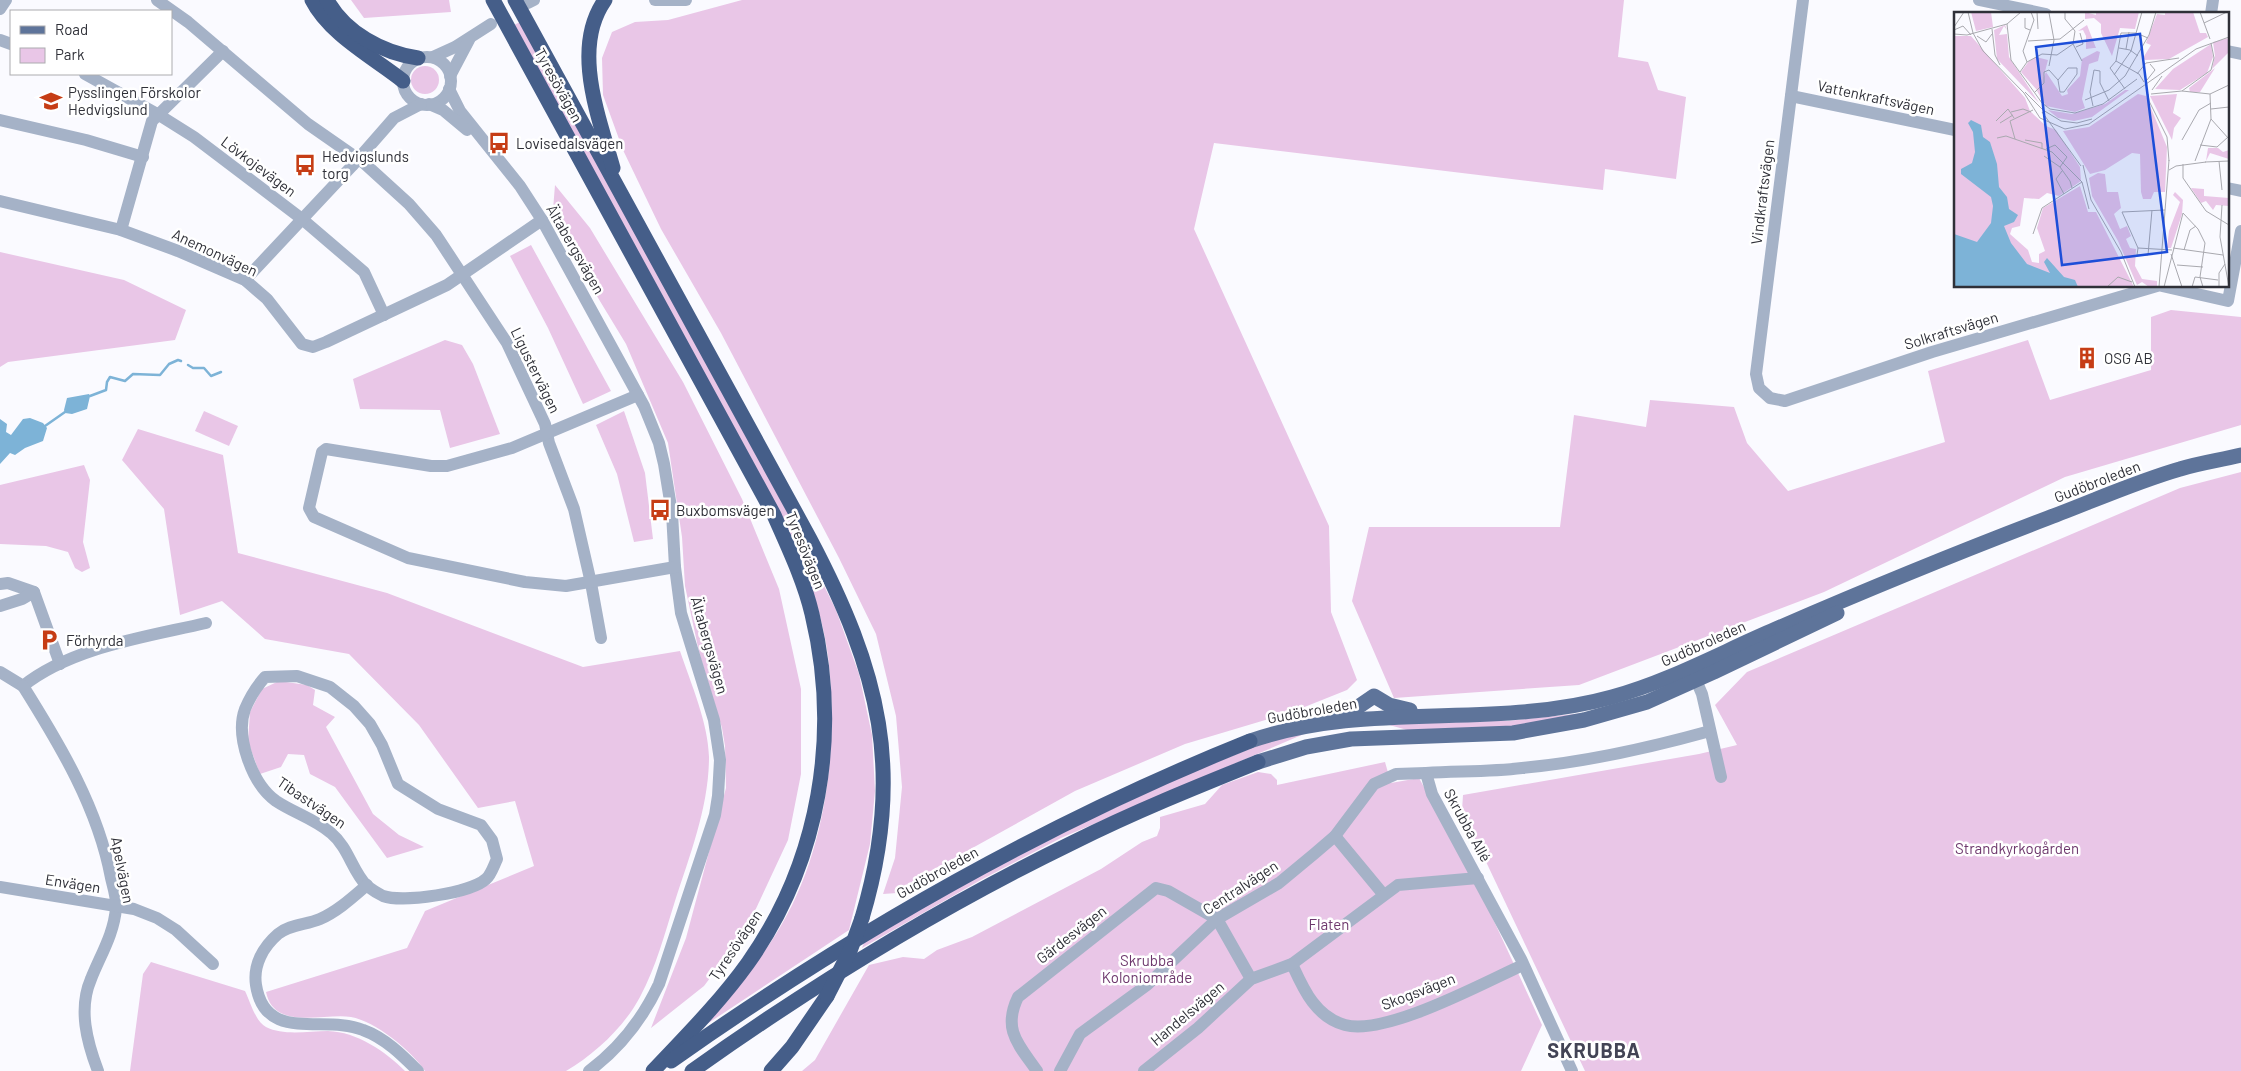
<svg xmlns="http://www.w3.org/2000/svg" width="2241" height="1071" viewBox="0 0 2241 1071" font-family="Barlow,sans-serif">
<rect width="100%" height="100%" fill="#fafaff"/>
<!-- green -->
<g fill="#e9c6e7">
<polygon points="351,0 449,0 451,12 364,18"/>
<polygon points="742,0 1624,0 1618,57 1648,62 1658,90 1686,97 1676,179 1605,169 1603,190 1214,143 1194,229 1329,526 1331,612 1357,680 1347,690 1292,712 1185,744 1075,791 920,877 897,893 883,894 895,858 902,787 896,716 876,634 839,558 721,333 661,229 623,150 603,95 602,58 612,32 635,22 668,20"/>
<path d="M520,22L790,517L836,610L859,674L872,735L875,791L870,844L849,930L707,1024C730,994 756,966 776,934C826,855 839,747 828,656C823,617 809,579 795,543L514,25Z"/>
<circle cx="425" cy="80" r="14"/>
<polygon points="555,185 590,228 683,382 742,499 779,589 801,689 801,774 788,840 746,930 704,986 651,1028 686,938 726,788 725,746 722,728 699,652 685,586 682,537 668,443 626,344 552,222"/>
<polygon points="531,245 611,391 583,404 548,328 510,256"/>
<polygon points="0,252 124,280 186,310 175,340 8,362 0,367"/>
<polygon points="2171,310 2241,317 2241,425 2065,477 1824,592 1579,685 1394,698 1352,601 1369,527 1560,527 1574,415 1646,427 1650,400 1734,407 1747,443 1788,491 1945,442 1928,371 2028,340 2050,400 2151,370 2151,317"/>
<polygon points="445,340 462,345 473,364 500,434 450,448 440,410 360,409 353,379"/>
<polygon points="204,411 238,426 229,446 195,431"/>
<polygon points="624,411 645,473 653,539 634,542 617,474 596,425"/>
<path d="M138,429L223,455L238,553L387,593L583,667L680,651C691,684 708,722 709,757C709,806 690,855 675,901C665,933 656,967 640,997C624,1027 595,1054 566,1071H425C412,1051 375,1021 351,1017C323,1013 274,1031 266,992L407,948L425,911L534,866L515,801L478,808L419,725L349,654L265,639L222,601L180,615L164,509L122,460Z"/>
<polygon points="84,465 90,480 83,542 90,568 82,572 75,568 68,552 46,546 0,544 0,485"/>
<polygon points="2241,472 2241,1071 1585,1071 1462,811 1463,795 1699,754 1737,745 1715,705 1747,672 2180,488"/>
<polygon points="279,681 307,685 315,690 313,705 335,717 326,727 373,814 399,835 424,847 387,858 335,787 310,774 304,755 288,754 281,767 260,774 248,742 250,712 262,689"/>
<polygon points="1584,713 1517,727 1411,731 1382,723 1400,720 1507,721"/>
<polygon points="1304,734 1061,838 979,881 862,948 865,940 975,877 1059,834 1189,773 1275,739"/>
<polygon points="1385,762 1391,783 1419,778 1475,880 1542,1025 1521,1071 802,1071 815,1060 869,965 903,957 924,959 937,950 972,937 1101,869 1142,842 1157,836 1160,828 1160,817 1205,804 1222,785 1258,772 1271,774 1277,780 1277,785"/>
<path d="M151,962L245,991C250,1001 255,1021 266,1027C284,1036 308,1031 328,1031C357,1032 385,1051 405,1071H130L143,974Z"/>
</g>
<!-- water -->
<g fill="#7db3d7">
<polygon points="89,394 90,396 87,409 72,414 65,413 64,410 67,398"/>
<polygon points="30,418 43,423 47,428 43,441 25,448 15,455 10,453 0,464 0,419 7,424 6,432 11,435 23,419"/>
</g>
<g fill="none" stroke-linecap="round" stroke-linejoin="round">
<!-- stream -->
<g stroke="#7db3d7" stroke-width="2.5">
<polyline points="188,365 193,368 204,368 211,376 221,372"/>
<polyline points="90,396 106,390 107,382 110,377 125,381 133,374 160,375 169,364 178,360 181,361"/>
<polyline points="45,426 65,412"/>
</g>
<!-- minor -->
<g stroke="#a5b2c7" stroke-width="12">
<polyline points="157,0 188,22 308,124 364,163 409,204 436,235 507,343 545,424 549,443 574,509 591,583 601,638"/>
<polyline points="655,0 686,0"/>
<polyline points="1803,0 1756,374 1759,388 1770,398 1785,401 1932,352 2157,286"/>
<polyline points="1979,0 2046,14"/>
<polyline points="528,3 534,0"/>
<polyline points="0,9 6,0"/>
<polyline points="2211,14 2213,0"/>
<polyline points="0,40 11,44"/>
<polyline points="2227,51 2241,54"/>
<polyline points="433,57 455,47 491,24"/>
<circle cx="427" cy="81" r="24"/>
<polyline points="85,74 159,115 194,137 302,219 364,272 384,315"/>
<polyline points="450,76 469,40"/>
<path d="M449,89L460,111L520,186L542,220L644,406L659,443L664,464L672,513L675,567L681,613L714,720L720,760L718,796L715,815L659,984C643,1018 620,1048 589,1071"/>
<polyline points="1791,96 1955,130"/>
<polyline points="429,104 443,110 467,130"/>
<polyline points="0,120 86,140 143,157"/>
<polyline points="2227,188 2241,191"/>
<polyline points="0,201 121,230 178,251 245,280 267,299 302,344 313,347 326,342 447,285 542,220"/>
<polyline points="121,230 152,121 223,51"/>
<polyline points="245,280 352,166 394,118 421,104"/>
<polyline points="2162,286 2228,301 2241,231"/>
<polyline points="638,395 512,448 447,466 431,466 326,449 322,452 309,508 314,517 408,558 525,582 566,586 675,567"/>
<polyline points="0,584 8,583 34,592"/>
<polyline points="0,606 22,599 34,592 60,664"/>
<path d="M0,672L23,686C72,647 146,637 206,623"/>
<polyline points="1693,673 1702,694 1721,777"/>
<path d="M297,676L330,687L354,706L370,724L382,745L398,784L438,809L481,825L492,840L497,859C494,865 491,875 486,879C471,893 403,903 383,896C379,894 371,889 367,886C352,871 349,848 331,833C315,819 294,813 276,801C252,784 235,736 245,709C250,697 257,686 265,677Z"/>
<path d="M23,686C60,745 98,808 111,878C113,887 117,898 116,908C114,934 100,956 91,979C78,1009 87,1042 98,1071"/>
<polyline points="1335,836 1383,894"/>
<path d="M367,885C353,897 338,911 320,919C306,925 290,924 278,934C263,947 253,965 256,985C265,1044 325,1014 363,1030C385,1038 402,1055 418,1071"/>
<polyline points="0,887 134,909 157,918 176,930 213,964"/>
<path d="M1292,964C1303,988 1315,1017 1345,1025C1386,1036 1483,983 1523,965"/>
<path d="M1037,1071C1019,1045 1002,1030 1018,997L1156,888L1168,891L1217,919L1251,979"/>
<polyline points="1060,1071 1080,1034 1147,985 1217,919 1279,883 1314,854 1335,836 1374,784 1396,774 1426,773"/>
<polyline points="1144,1071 1198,1028 1251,979 1292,964 1398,885 1478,878"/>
<path d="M1572,1071L1521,959L1432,794L1426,773C1458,771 1490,772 1522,768C1586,762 1649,748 1710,731"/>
</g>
<!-- major -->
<g stroke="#5e749a" stroke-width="15">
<polyline points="1336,715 1355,709 1374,696 1389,705 1410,710"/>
<path d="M1250,741C1368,700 1494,730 1612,697C1670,681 1722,652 1776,629C1866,590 1956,553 2048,518C2091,502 2135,482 2180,469C2199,463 2221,460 2241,455"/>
<polyline points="1258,762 1306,747 1351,739 1513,733 1584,720 1647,702 1714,672 1837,613"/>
</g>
<!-- highway -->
<g stroke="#455e89" stroke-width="15">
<path d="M312,0C329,34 374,58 403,81"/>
<path d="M327,0C345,33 383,53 418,58"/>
<path d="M493,0L774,515C788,547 804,580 812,614C841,734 820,861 748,963C720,1002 686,1036 653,1071"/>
<path d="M515,0L810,539C879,670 906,772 862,918"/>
<path d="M605,0C571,48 599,117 613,168"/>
<path d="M671,1061C851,934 1045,823 1250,741"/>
<path d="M692,1071C813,985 940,907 1074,842C1134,812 1196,787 1258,762"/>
<polyline points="771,1071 792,1047 827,996"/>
</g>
<!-- highway-bridge -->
<polyline stroke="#455e89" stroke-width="15" points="827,996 850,951 862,918"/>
</g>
<!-- icons -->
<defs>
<g id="school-bare" transform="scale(1.725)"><path d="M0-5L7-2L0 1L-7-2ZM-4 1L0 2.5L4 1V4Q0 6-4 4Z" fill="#c63d15" stroke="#fff" stroke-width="2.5" paint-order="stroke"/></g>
<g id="bus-bare" transform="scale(1.725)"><path d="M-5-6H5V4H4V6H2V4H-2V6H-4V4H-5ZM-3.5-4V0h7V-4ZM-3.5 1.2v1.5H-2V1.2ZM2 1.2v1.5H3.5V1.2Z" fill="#c63d15" stroke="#fff" stroke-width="2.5" paint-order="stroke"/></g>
<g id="building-bare" transform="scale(1.725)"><path d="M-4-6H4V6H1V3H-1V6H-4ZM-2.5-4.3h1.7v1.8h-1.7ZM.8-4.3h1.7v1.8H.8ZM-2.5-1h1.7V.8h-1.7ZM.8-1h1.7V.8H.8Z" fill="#c63d15" stroke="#fff" stroke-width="2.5" paint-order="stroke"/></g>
<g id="parking-bare" transform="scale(1.725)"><path d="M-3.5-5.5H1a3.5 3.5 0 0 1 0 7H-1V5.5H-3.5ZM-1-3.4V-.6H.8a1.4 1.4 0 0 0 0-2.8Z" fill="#c63d15" stroke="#fff" stroke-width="2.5" paint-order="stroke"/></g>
</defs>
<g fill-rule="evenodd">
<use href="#school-bare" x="51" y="101"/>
<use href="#bus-bare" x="499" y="143"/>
<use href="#bus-bare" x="305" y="165"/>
<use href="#building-bare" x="2087" y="358"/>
<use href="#bus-bare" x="660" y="510"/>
<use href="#parking-bare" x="49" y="640"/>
</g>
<g text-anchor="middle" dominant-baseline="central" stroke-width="5" stroke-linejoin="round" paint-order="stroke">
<!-- street labels -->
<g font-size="15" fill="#2f3038" stroke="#fff">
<text transform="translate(559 85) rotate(61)">Tyresövägen</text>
<text transform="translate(1876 97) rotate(12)">Vattenkraftsvägen</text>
<text transform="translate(259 166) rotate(37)">Lövkojevägen</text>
<text transform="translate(1762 192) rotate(-83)">Vindkraftsvägen</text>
<text transform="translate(576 249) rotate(60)">Ältabergsvägen</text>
<text transform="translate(215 252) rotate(25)">Anemonvägen</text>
<text transform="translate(1951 330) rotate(-17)">Solkraftsvägen</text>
<text transform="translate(536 370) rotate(64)">Ligustervägen</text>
<text transform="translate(2097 481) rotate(-21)">Gudöbroleden</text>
<text transform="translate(806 550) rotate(68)">Tyresövägen</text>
<text transform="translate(1703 643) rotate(-24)">Gudöbroleden</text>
<text transform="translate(710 645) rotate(74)">Ältabergsvägen</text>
<text transform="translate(1312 710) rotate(-10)">Gudöbroleden</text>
<text transform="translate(312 802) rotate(34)">Tibastvägen</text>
<text transform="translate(1468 825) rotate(61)">Skrubba Allé</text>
<text transform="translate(123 870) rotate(79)">Apelvägen</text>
<text transform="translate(937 872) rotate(-29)">Gudöbroleden</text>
<text transform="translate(73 883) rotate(9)">Envägen</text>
<text transform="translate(1240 887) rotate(-33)">Centralvägen</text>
<text transform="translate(1071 934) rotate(-38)">Gärdesvägen</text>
<text transform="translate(735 945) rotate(-56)">Tyresövägen</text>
<text transform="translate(1418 991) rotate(-21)">Skogsvägen</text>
<text transform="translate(1187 1013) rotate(-40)">Handelsvägen</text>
</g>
<!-- poi labels -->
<g font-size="15" fill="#2f3038" stroke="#fff" text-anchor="start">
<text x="68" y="92">Pysslingen Förskolor<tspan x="68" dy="17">Hedvigslund</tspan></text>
<text x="516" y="143">Lovisedalsvägen</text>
<text x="322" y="156">Hedvigslunds<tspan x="322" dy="17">torg</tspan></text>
<text x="2104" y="358">OSG AB</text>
<text x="676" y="510">Buxbomsvägen</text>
<text x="66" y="640">Förhyrda</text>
</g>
<!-- park labels -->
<g font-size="15" fill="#6e386d" stroke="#fff">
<text x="2017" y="848">Strandkyrkogården</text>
<text x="1329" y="924">Flaten</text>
<text x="1147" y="960">Skrubba<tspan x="1147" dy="17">Koloniområde</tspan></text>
</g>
<!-- district labels -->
<g font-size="20" font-weight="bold" letter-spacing="1" fill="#434455" stroke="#fff">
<text x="1594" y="1050">SKRUBBA</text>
</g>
</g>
<!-- overview -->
<g transform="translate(1954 12)">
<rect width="275" height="275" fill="#fafaff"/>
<path d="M17,0H37L39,15L22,19ZM131,0L142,3V0H185L181,17L166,16L158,44L147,21V12L140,6L131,7ZM211,0H239L246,21H252L254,25L215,47L191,48L189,46L197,33L192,31L203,2L211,3ZM51,13L53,18L50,14L45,23L53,22L55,45L85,91L43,47L40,18ZM133,13L142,36H140L132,37V24L129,18L124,19ZM0,24H17L71,86L76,99L92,114L102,118L126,155L127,169L105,184L93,181L85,187L70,186L66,214L58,216L56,222L74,238L78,250L85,251V242L91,239L83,216L89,196L126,174L134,200H142L180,275H26L0,266ZM275,26V40L258,57L261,44L259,30ZM257,32L259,45L253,61L226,78L201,77L219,57ZM143,39L146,40L144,49L135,52L128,87L131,96L121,100L92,94L83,79L92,60L108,84L114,82L113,78L126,64L128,47ZM82,45L94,48L88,71L83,78L67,60L75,49ZM261,56L246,80H236L235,76ZM171,78H175L138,105L120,109L104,106L94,98L118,102L151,92ZM184,82L192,84L213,135L211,180H200L197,187H189L187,180L186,142L178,141L151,158L136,162L109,119L135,115ZM223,82L219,101L227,106L220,116L218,128L196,84ZM254,136H264L269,140L275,138V147L256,141L252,149ZM144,161L151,162L153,180H164L167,196L160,202L166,217L173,214L177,224L172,227L176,236L182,237L181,254L188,267L203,269V275H195L188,270L183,273L164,229L138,184L135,166ZM237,176L250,177V184L275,186V194L262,193L259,198L252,189L247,191ZM221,180L229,188L228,202L217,236H213L215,219L226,190L219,183Z" fill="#e9c6e7"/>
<path d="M17,108L27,113L29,125L36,130L43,152L45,175L53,185L55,197L64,203L60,210L50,214L57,231L73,252L96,261L90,250L93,246L110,265L121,268L124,275H0V222L23,230L37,211L39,194L37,185L7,162V157L18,151L21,140L19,120L14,111Z" fill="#7db3d7"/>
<path fill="none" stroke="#a9a9af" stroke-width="1" d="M14,0L19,21L29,39L70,81L86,106L111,117L135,112L242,37L275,25M83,0L84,17M111,0V7L121,19L119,32L128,49M246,0L256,27M71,6V16L76,18M250,11L273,0M53,12L57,48L88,91L96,97L121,101L149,92L183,67M0,15L10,0M38,17L41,43L46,53M0,18L9,14L17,23M0,22L13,23L53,12L67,0M23,24L32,30L38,22M74,29L106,27L130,8M122,35L129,32L126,21M165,36L176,38L184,44M172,37L175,20M162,49L185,62L190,70M73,50L88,42L103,43L119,32M95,54L100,28L95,1M66,60L73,50L69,39L80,8L77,0M183,62L192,51L225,46M160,63L177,39L188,0M193,68L201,58L196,52M171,77L156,56L162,49L167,21H182L194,26M198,78L208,64M228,79L257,58L260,46L257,31M71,80L89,98L107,109L123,111L138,107M81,80L90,71V60L95,58L104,68L106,80H110L123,62V56H114L104,68M194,82L195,89L213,125L215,149M197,82L228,79L256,82L275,73M131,88L155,78L171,64L195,23L202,0M139,94L136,80L140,58L146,59V71L155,89M257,97L275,95M57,100L69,97L77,100M88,100L127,154M257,107L275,127M42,109L54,97L60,106M46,111L59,103M43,126L52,124L98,140L128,170M61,127L56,109L79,98M71,128L88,131V137M228,128L245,98L257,91M246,133L263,135L274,125M92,137L101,133L113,145L106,155M90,144L106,155L116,169L118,176M241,149L257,107L256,82M265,149L268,178M251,150L275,149M229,152V166L252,199L275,213M129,153L137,188L167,240L181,275M215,158L222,154L252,150M108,159L102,167L110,182M268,193L266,225L275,275M211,198L168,200L184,236L218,238M79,222L88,196L128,170L135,197M184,236L183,243H194L198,198M219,236L269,243M230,238L236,218L242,214M217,242L228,275M223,253L249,255M153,275L164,265L178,270M205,275L215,148M210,275L229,201L244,217L251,231L246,265L249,275M238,275L241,265L264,268M265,275V261L271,252"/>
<path fill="#1d4ed8" fill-opacity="0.15" stroke="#1d4ed8" stroke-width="2.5" d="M186,22L213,240L108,253L82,35Z"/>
<rect width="275" height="275" fill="none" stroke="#2f3038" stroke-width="2.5"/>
</g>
<!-- legend -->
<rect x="10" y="10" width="162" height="65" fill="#ffffff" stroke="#acacaf"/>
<rect x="20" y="26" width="25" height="8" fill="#5e749a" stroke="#acacaf"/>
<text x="55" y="35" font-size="15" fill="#2f3038">Road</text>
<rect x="20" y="48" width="25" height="15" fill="#e9c6e7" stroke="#acacaf"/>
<text x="55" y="60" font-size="15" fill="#2f3038">Park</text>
</svg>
